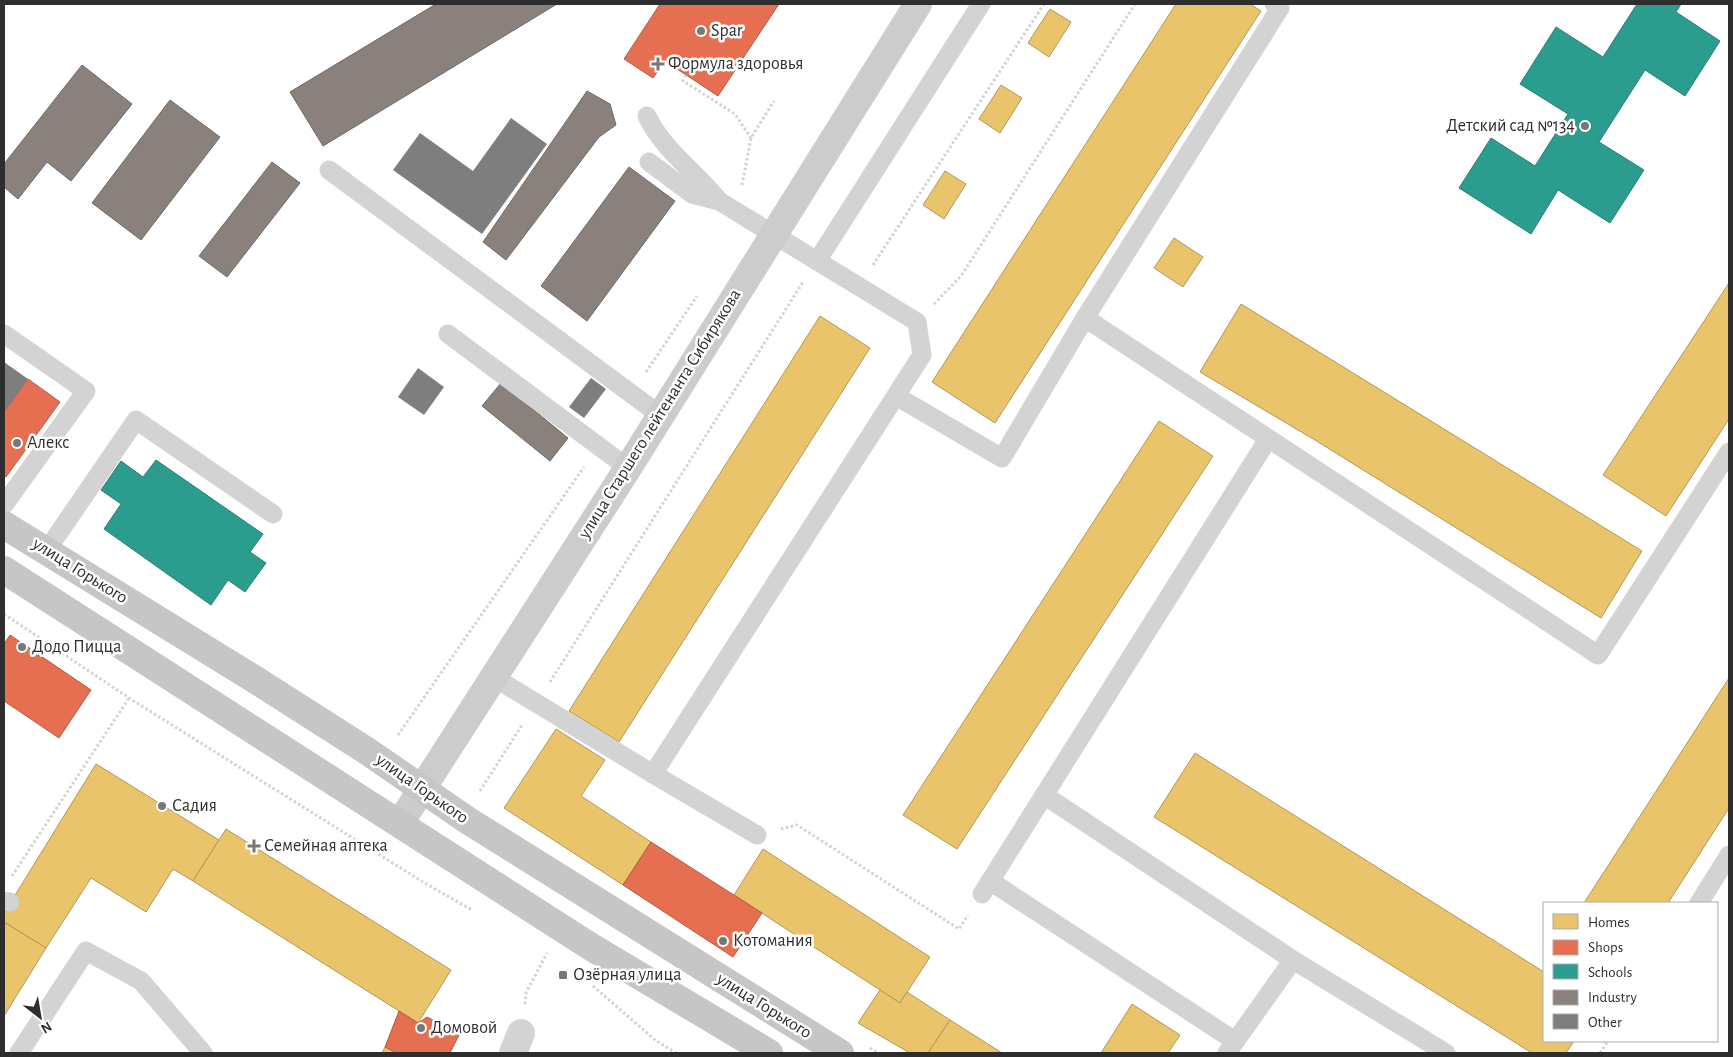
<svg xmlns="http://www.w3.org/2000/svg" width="1733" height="1057" viewBox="0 0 1733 1057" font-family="'Alegreya Sans',sans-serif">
<rect width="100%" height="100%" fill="#fff"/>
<!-- homes -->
<g fill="#e9c46a" stroke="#b19758">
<polygon points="1176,4 1250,4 1261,11 995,423 932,382"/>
<polygon points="1050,9 1071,22 1049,57 1028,43"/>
<polygon points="1001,85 1022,98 1000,133 979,119"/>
<polygon points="945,171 966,184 944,219 923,205"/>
<polygon points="1174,238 1203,257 1183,287 1154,268"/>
<polygon points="1729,283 1729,419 1666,516 1603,475"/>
<polygon points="1241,304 1642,551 1601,618 1315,440 1200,372"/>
<polygon points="820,316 870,348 619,742 569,711"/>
<polygon points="1159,421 1213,456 957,849 903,815"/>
<polygon points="1729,678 1729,808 1668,903 1584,903"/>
<polygon points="556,729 605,760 581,796 651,842 623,885 504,808"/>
<polygon points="1195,753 1544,972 1544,1041 1574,1041 1566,1053 1532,1053 1154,817"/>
<polygon points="96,764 219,840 193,881 173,869 146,912 91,878 46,948 4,922 4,913"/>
<polygon points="226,829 451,970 418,1023 193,881"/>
<polygon points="763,849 930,957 900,1003 734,895"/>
<polygon points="4,922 46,948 4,1016"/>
<polygon points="880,990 900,1003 907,992 950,1020 928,1053 910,1053 858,1023"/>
<polygon points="1132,1004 1180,1035 1168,1053 1101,1053"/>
<polygon points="950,1020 1002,1053 928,1053"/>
<polygon points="385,1047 397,1053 382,1053"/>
</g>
<!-- shops -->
<g fill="#e76f51" stroke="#b05c46">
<polygon points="660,4 779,4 718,96 665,61 653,78 624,59"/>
<polygon points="28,379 60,402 6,477 4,475 4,412"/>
<polygon points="10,635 91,690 59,738 4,701 4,644"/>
<polygon points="651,842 762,913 733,957 623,885"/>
<polygon points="399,1011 418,1023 427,1017 460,1033 450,1053 397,1053 385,1047"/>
</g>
<!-- schools -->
<g fill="#2a9d8f" stroke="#2b7c72">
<polygon points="1637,4 1681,4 1676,12 1720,41 1685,96 1645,70 1599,142 1644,170 1610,223 1558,190 1531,234 1459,188 1491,138 1535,166 1568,114 1520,84 1556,27 1603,57"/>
<polygon points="156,460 263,534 250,552 266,563 245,592 228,580 211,605 104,529 121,504 101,490 121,461 143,477"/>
</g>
<!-- industry -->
<g fill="#8a817c" stroke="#6e6865">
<polygon points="436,4 557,4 323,146 290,92"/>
<polygon points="82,65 132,104 71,181 47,162 18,199 4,187 4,164"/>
<polygon points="587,91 610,104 616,125 599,137 506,260 483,242"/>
<polygon points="170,100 220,137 141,240 92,203"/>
<polygon points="272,162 300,183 227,277 199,256"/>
<polygon points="629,167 675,201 587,321 541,286"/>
<polygon points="501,383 568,438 550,461 482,406"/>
</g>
<!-- building -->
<g fill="#7e7e7e">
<polygon points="511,118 547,144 482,234 393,170 420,133 473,171"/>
<polygon points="4,362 28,379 4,412"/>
<polygon points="418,368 444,387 424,415 398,397"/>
<polygon points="591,378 606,389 584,418 569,407"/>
</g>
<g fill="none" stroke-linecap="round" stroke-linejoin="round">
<!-- path -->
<g stroke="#d3d3d3" stroke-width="3" stroke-dasharray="2.5 2.5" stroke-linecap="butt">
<polyline points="686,75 683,81 735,114 751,138"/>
<polyline points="742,185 751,138 774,101"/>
<polyline points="873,265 1044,4"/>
<polyline points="934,304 961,276 1135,4"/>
<polyline points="646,372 697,296"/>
<polyline points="4,614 129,698 423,882 472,910"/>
<polyline points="550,682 803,282"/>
<polyline points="398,735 584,467"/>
<polyline points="480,791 522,725"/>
<polyline points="781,829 797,825 959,929 968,915"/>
<polyline points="12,876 129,698"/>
<polyline points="593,986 655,1040 676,1053"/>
<polyline points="525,1004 526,993 547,953"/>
<polyline points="870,1048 878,1053"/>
<polyline points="1600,1053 1608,1041"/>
</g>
<!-- service -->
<g stroke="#d3d3d3" stroke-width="19">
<path d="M647,116C663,150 696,172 719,201"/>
<polyline points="649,162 692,194 719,201 917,322 922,355 653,774 757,835"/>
<polyline points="329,170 660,415"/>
<polyline points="817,261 981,4"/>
<polyline points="1085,318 1280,8 1274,4"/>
<polyline points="4,334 86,391 4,505"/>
<polyline points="448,334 628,468"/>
<polyline points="896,396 1002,458 1085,318 1598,655 1729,452"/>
<polyline points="47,550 136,420 273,514"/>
<polyline points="495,678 653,774"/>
<polyline points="1044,795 1293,960"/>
<polyline points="990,881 1235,1041"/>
<polyline points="982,894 1268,439"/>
<polyline points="4,901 10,902"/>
<polyline points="1699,903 1729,855"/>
<polyline points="19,1053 86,951 141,981 203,1053"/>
<polyline points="1227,1053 1293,960 1446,1053"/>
</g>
<!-- minor -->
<polyline stroke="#d3d3d3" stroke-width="28" points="513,1053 521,1033"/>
<!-- secondary -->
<polyline stroke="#ccc" stroke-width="28" points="400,823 628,468 918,4"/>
<!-- primary -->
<g stroke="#c6c6c6" stroke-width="28">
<polyline points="4,525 251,677 367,751 467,820 840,1053"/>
<polyline points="4,570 588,945 769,1053"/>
</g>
</g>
<!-- markers -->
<g fill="#777" stroke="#fff" stroke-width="2">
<circle cx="701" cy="31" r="5"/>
<path d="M655.5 56.5h5v5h5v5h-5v5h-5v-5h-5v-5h5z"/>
<circle cx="1585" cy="126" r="5"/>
<circle cx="17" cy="443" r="5"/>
<circle cx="22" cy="647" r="5"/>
<circle cx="162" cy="806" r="5"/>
<path d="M251.5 838.5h5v5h5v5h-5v5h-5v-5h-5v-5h5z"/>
<circle cx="723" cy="941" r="5"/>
<rect x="558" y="970" width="10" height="10" rx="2.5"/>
<circle cx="421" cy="1028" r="5"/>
</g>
<g text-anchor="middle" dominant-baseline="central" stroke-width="5" stroke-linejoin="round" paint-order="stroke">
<!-- poi labels -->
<g font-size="18" fill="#2e2e2e" stroke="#fff" text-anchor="start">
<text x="711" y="31">Spar</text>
<text x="668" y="64">Формула здоровья</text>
<text x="1575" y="126" text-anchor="end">Детский сад №134</text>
<text x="27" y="443">Алекс</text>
<text x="32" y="647">Додо Пицца</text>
<text x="172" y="806">Садия</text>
<text x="264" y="846">Семейная аптека</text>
<text x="733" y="941">Котомания</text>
<text x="573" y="975">Озёрная улица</text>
<text x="431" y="1028">Домовой</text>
</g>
<!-- street labels -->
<g font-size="18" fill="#2e2e2e" stroke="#fff">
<text transform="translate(660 414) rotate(-58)">улица Старшего лейтенанта Сибирякова</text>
<text transform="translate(80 571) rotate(32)">улица Горького</text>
<text transform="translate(422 789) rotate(35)">улица Горького</text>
<text transform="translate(764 1006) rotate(32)">улица Горького</text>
</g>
</g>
<!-- border -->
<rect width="1733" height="1057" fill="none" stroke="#2e2e2e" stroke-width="10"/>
<!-- legend -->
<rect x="1543" y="902" width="175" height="140" fill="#ffffff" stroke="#ababab"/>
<rect x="1553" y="914" width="25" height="15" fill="#e9c46a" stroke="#ababab"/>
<text x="1588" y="927" font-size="15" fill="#2e2e2e">Homes</text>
<rect x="1553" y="940" width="25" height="15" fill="#e76f51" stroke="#ababab"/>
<text x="1588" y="952" font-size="15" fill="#2e2e2e">Shops</text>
<rect x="1553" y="964" width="25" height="15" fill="#2a9d8f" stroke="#ababab"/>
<text x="1588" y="977" font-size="15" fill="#2e2e2e">Schools</text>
<rect x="1553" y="990" width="25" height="15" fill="#8a817c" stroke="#ababab"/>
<text x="1588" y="1002" font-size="15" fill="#2e2e2e">Industry</text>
<rect x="1553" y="1014" width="25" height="15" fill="#7e7e7e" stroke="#ababab"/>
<text x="1588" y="1027" font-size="15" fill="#2e2e2e">Other</text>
<!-- north arrow -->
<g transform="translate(40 1017) rotate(149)" stroke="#ffffff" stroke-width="4" paint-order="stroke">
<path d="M0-4L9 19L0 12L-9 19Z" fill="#2e2e2e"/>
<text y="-8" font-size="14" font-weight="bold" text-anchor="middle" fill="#2e2e2e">N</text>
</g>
</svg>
